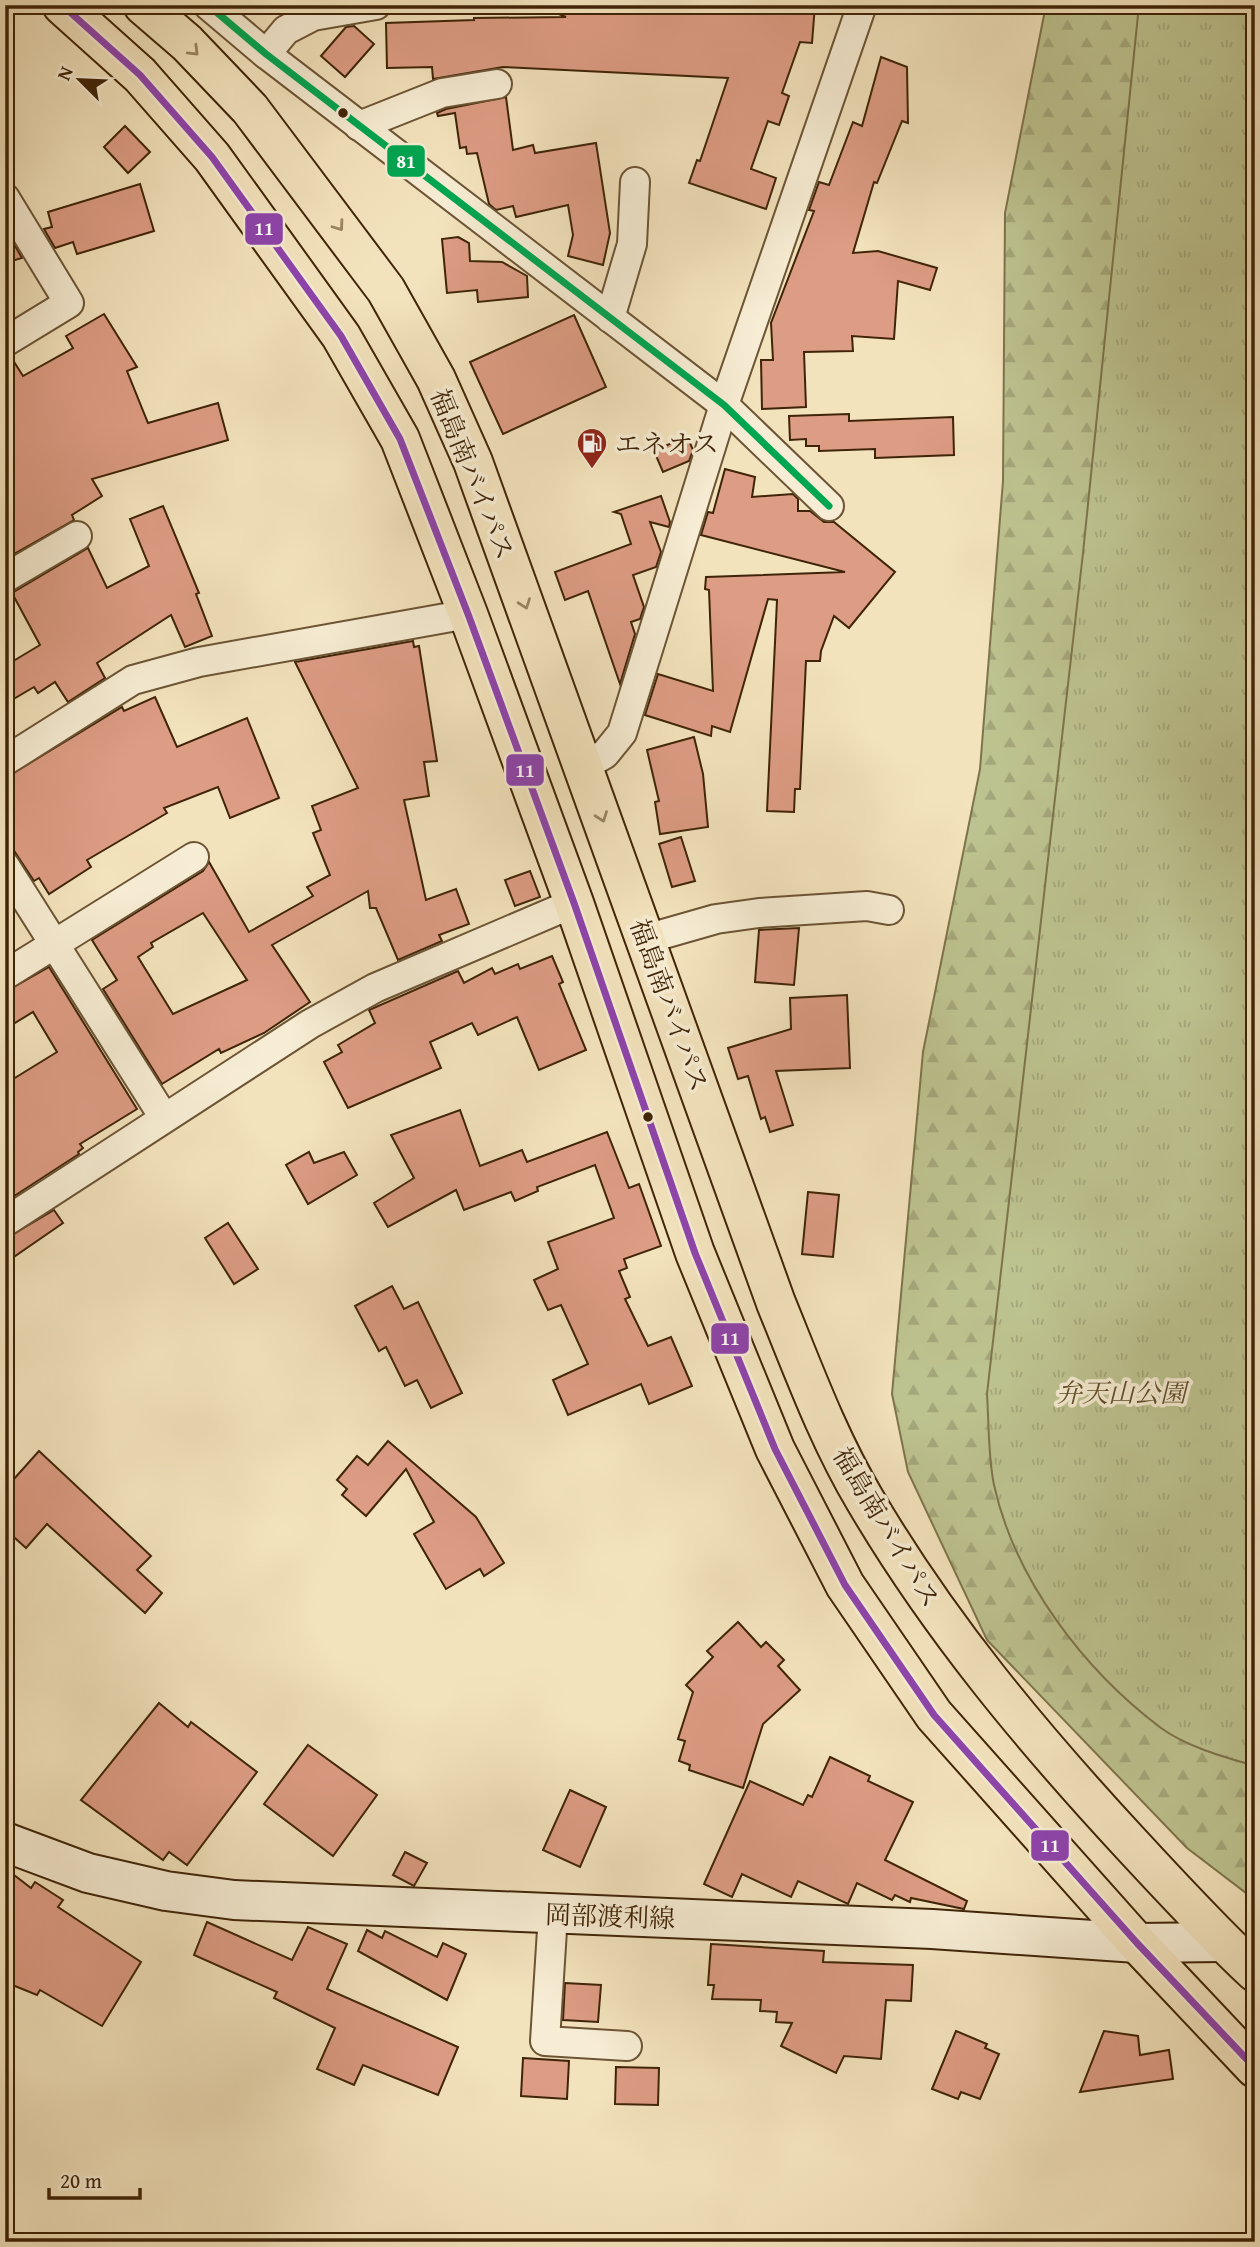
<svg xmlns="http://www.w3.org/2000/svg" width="1260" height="2247" viewBox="0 0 1260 2247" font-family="'Gentium Book Plus','Noto Serif JP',serif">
<defs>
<pattern id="forest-firs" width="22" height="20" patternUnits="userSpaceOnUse" patternTransform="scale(1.75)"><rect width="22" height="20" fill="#bdc390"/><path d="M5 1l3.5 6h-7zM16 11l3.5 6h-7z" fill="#a4a77b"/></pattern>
<pattern id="park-tufts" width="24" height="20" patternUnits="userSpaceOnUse" patternTransform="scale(1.75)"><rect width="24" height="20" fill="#bdc390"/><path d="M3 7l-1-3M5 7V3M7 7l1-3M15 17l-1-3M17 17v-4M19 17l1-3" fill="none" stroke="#a4a77b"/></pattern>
</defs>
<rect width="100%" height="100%" fill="#f3e3bd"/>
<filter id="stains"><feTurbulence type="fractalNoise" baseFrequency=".00286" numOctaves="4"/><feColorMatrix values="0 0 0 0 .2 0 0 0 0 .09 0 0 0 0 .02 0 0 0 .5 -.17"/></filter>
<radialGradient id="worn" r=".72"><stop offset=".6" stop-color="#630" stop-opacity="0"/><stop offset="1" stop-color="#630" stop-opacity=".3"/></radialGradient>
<!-- forest -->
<polygon fill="url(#forest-firs)" stroke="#7e744c" stroke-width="2" points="1046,5 1255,5 1255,1894 1246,1893 1187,1848 987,1640 908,1472 892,1394 923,1052 980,769 1003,481 1005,213"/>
<!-- park -->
<path fill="url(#park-tufts)" stroke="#7e744c" stroke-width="2" d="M1139,5H1255V1766C1225,1757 1187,1747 1161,1728C1084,1670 1015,1580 994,1485C988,1456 989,1424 987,1394L1083,553Z"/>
<!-- building -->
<g fill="#dd9c84" stroke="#3f2407" stroke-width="2" fill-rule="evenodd">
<polygon points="537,5 815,5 812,43 800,42 782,93 789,96 779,125 768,121 751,169 776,178 766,209 689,183 697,160 700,161 728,78 503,67 433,79 432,67 387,68 386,23 474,20 474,18 566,17"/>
<polygon points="354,26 374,44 345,77 321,56 346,27"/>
<polygon points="881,57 907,67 908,123 902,121 877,183 874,182 853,253 878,251 937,268 930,290 898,281 894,339 852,336 853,351 804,352 806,407 762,409 761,360 773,360 771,323 814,211 809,210 819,182 829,185 853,122 862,126"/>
<polygon points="506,97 513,150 533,145 535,153 596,143 610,233 603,265 568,256 573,235 568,205 516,217 513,206 496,210 489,204 477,153 467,154 466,147 460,148 455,113 438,116 437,113 446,109"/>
<polygon points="125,126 150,152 128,173 104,147"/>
<polygon points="140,184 154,231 77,254 73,242 55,248 44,229 52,227 48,212"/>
<polygon points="10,237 22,258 5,263 5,238"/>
<polygon points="458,237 469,243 470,261 502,262 527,276 528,297 478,302 477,290 447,293 442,239"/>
<polygon points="104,314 137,367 127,371 148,423 218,403 228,440 92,479 102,496 72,515 74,520 5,559 5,359 11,357 23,376 73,348 66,336"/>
<polygon points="574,315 606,387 503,434 470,362"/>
<polygon points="849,414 849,421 953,417 954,455 875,458 875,449 819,451 819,446 806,446 806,439 790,440 789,416"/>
<polygon points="687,436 693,450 689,461 663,472 654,451"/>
<polygon points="725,469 755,477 752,497 793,494 798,499 798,511 810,511 824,522 834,522 895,572 849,628 834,616 821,651 820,661 806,661 800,789 795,789 794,812 767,811 777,600 768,599 730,732 712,726 711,736 645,715 658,674 713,691 709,590 705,589 706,577 845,572 701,535 708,512 713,513"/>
<polygon points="661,496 670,522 669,527 650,522 661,552 656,567 633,575 644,607 640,619 631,622 635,634 620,684 588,591 565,600 555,572 631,544 621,514 614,512"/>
<polygon points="163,506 199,593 196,594 212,636 185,647 171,615 97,663 105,678 68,702 55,682 38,693 34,687 5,704 5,666 40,645 12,593 88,548 107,588 149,566 130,519"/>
<path d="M413,641L414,647L419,646L437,761L424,762L429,796L404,800L426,900L456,889L469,924L439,935L442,941L398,960L376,908H370L368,891L272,945L310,1002L264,1033L221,1053L219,1049L162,1084L103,989L117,980L92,940L203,871L209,862L249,932L313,896L307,887L330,875L313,833L321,830L312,806L358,788L295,662ZM203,913L247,980L173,1014L138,957L153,947L151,943Z"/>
<polygon points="155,697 177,747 247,718 279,798 230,818 218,787 164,808 167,813 87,860 91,867 49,894 39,878 34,881 5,837 5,778 122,707 124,711"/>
<polygon points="694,737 703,774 708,827 660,834 655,802 659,801 647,750"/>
<polygon points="681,837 695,881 672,887 659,844"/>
<polygon points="530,871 540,897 515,906 505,880"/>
<polygon points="799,928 794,985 755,982 759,930"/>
<polygon points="552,956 563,982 559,984 586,1050 539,1070 517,1017 478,1035 472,1023 430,1042 441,1068 348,1108 324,1062 342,1052 338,1045 375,1023 369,1010 458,971 464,983 492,968 495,974 518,964 520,969"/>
<polygon points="49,967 137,1109 80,1144 83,1148 78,1152 79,1154 5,1202 5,1084 57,1052 33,1012 5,1029 5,992"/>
<polygon points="847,995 850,1068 776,1071 793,1125 770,1132 765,1117 761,1119 748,1076 738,1079 728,1048 791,1029 790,998"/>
<polygon points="460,1110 480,1166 522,1150 527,1162 607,1132 629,1188 639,1184 661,1246 624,1259 627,1268 619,1271 630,1297 625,1299 648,1346 671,1337 692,1386 649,1404 641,1384 568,1415 553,1380 588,1364 561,1305 548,1310 534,1280 558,1269 548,1242 614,1218 595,1165 537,1187 538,1191 515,1201 511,1192 464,1210 456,1190 388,1227 374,1203 414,1178 391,1135"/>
<polygon points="309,1152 314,1163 344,1152 357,1175 308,1204 286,1165"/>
<polygon points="808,1192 839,1195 833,1257 802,1254"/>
<polygon points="54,1210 63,1223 5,1263 5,1239"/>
<polygon points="228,1223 258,1269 234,1284 205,1238"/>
<polygon points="392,1286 404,1309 418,1302 462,1393 431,1408 417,1380 405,1386 386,1347 379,1351 355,1306"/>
<polygon points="388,1441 476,1517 504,1563 484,1576 480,1569 446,1589 414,1534 434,1522 406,1469 366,1516 342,1495 347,1489 337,1480 357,1456 368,1465"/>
<polygon points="39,1451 151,1556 137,1570 162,1593 145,1613 47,1524 26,1548 5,1529 5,1489"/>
<polygon points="738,1622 761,1647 766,1642 784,1660 778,1666 800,1690 763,1724 743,1788 689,1770 690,1765 679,1761 685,1741 678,1739 693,1692 686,1685 713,1657 707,1651"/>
<polygon points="159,1703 188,1727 191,1722 257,1772 187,1865 169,1852 163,1860 81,1800"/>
<polygon points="308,1745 377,1795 333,1856 264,1804"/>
<polygon points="830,1757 870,1776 868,1781 913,1802 885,1860 967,1901 964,1909 911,1898 910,1902 895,1895 892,1900 857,1883 848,1904 798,1881 791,1897 742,1874 732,1897 704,1884 750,1781 803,1805 808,1795 812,1797"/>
<polygon points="570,1790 606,1807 580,1867 543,1850"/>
<polygon points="405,1852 427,1863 414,1886 393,1875"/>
<polygon points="5,1868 31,1888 35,1882 63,1900 58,1907 141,1962 102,2026 40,1990 37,1995 5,1982"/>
<polygon points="207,1922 292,1960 308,1927 347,1944 327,1989 458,2047 438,2095 363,2065 354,2085 317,2069 335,2028 274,1998 277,1992 194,1955"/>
<polygon points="367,1930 382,1938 385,1931 437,1957 443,1943 466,1954 447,2000 358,1951"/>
<polygon points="711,1944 824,1951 823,1962 913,1965 911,2001 886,2000 881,2059 844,2056 836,2073 781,2046 792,2023 776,2022 777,2012 760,2011 761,2000 712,1999 714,1985 708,1985"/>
<polygon points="565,1983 601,1985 598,2022 563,2020"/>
<polygon points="956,2031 987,2044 985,2048 999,2054 980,2099 961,2092 958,2099 932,2089"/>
<polygon points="1104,2031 1138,2036 1140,2055 1169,2050 1173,2079 1080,2092"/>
<polygon points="523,2058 569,2061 567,2099 521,2096"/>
<polygon points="616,2067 659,2068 658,2105 615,2104"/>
</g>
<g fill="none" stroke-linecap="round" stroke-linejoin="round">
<!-- minor casing -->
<g stroke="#6c5434" stroke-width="32">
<g id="minor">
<polyline points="208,5 266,54 724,405 829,506"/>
<polyline points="266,54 286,30 313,16 376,5"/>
<polyline points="359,126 442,93 497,84"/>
<polyline points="5,198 69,303 5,342"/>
<polyline points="610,318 632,244 635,182"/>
<polyline points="5,578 77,536"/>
<polyline points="5,761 133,680 199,662 468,614"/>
<polyline points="584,766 605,754 622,733 724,405 862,5"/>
<polyline points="5,866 163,1116"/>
<polyline points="646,939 716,919 759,913 867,906 889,910"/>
<polyline points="5,975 194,857"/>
<polyline points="5,1222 310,1024 375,988 574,903"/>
<polyline points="553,1914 545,2041 627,2046"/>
</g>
</g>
<!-- secondary casing -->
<g stroke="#3f2407" stroke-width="42">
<polyline id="secondary" points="5,1842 88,1873 166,1891 234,1900 932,1929 1137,1943 1222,1942"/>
</g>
<!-- trunk casing -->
<g stroke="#3f2407" stroke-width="42">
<g id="trunk">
<polyline points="62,5 140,75 212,157 341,336 400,439 468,614 574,903 695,1253 775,1449 845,1585 934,1715 1137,1943 1255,2068"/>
<path d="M143,5L187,43L250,109L386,290L436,379L473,462L776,1303C803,1369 828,1438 865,1500C939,1626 1031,1736 1130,1843C1171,1887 1211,1931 1255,1972"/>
</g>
</g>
<!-- minor -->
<use href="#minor" stroke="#f7edd4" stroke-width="28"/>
<!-- secondary -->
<use href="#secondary" stroke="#f7edd4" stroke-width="38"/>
<!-- trunk -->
<use href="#trunk" stroke="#f3e3bd" stroke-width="38"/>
<!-- bus-1 casing -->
<g stroke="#f7edd4" stroke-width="12">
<polyline id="bus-1" points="62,5 140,75 212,157 341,336 400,439 468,614 574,903 695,1253 775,1449 845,1585 934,1715 1137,1943 1255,2068"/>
</g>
<!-- bus-2 casing -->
<g stroke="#f7edd4" stroke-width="12">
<polyline id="bus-2" points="208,5 266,54 724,405 829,506"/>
</g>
<!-- bus-1 -->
<use href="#bus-1" stroke="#8e44ad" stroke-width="7"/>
<!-- bus-2 -->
<use href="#bus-2" stroke="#00a651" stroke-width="7"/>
</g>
<!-- one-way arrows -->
<defs><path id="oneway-chevron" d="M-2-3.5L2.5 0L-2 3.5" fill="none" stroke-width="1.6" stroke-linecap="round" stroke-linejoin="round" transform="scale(1.75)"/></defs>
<g stroke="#998462">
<use href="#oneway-chevron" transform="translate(194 51) rotate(45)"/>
<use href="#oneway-chevron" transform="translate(339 226) rotate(54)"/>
<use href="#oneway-chevron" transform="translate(525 604) rotate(70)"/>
<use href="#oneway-chevron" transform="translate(602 817) rotate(70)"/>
</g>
<!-- icons -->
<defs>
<g id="fuel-pin" transform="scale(1.575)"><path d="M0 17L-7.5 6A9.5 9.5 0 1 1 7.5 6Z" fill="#8f2418" stroke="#f7edd4"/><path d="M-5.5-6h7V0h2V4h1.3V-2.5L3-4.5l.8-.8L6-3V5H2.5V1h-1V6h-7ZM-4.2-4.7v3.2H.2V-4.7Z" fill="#fff"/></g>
</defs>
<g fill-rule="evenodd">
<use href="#fuel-pin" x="592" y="443"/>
</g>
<!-- markers -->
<g fill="#3f2407" stroke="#f7edd4" stroke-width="2.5">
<circle cx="343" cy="113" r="6"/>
<circle cx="648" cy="1117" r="6"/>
</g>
<g text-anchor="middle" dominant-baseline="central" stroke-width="7" stroke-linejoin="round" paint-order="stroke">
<!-- poi labels -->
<g font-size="26" fill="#3f2407" stroke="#f7edd4" text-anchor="start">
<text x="615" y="443">エネオス</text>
</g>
<!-- street labels -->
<g font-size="26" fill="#3f2407" stroke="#f7edd4">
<text transform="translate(473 474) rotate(68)">福島南バイパス</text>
<text transform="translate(670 1005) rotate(70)">福島南バイパス</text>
<text transform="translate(887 1527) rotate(59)">福島南バイパス</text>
<text transform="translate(610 1916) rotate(2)">岡部渡利線</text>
</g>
<!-- park labels -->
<g font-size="26" font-style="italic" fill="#5e4c29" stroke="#f7edd4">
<text x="1121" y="1392">弁天山公園</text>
</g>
</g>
<g stroke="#f7edd4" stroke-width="2.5">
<rect x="386" y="144" width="40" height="34" rx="7" fill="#00a651"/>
<rect x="244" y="212" width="40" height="34" rx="7" fill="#8e44ad"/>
<rect x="505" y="753" width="40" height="34" rx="7" fill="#8e44ad"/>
<rect x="710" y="1322" width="40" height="33" rx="7" fill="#8e44ad"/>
<rect x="1030" y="1829" width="40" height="33" rx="7" fill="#8e44ad"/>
</g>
<g font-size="19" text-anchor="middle" font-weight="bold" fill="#fff">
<text x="406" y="168">81</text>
<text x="264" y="235">11</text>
<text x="525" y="777">11</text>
<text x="730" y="1345">11</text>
<text x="1050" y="1852">11</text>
</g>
<!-- margin -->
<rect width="1260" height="2247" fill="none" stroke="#f3e3bd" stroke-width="28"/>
<rect x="7" y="7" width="1246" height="2233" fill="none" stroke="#3f2407" stroke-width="3.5"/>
<rect x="14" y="14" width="1232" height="2219" fill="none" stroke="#3f2407" stroke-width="2"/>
<!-- north arrow -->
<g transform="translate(80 80) rotate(294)" stroke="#f7edd4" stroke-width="5" paint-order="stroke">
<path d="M0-5L12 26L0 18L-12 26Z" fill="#3f2407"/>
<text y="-10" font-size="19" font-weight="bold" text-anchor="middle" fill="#3f2407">N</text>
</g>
<!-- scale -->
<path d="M49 2188v10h91v-10" fill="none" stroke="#3f2407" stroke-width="3.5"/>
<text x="60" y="2188" font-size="21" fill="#3f2407" stroke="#f7edd4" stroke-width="5" paint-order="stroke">20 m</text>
<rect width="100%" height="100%" filter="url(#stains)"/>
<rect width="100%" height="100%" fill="url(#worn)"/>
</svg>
